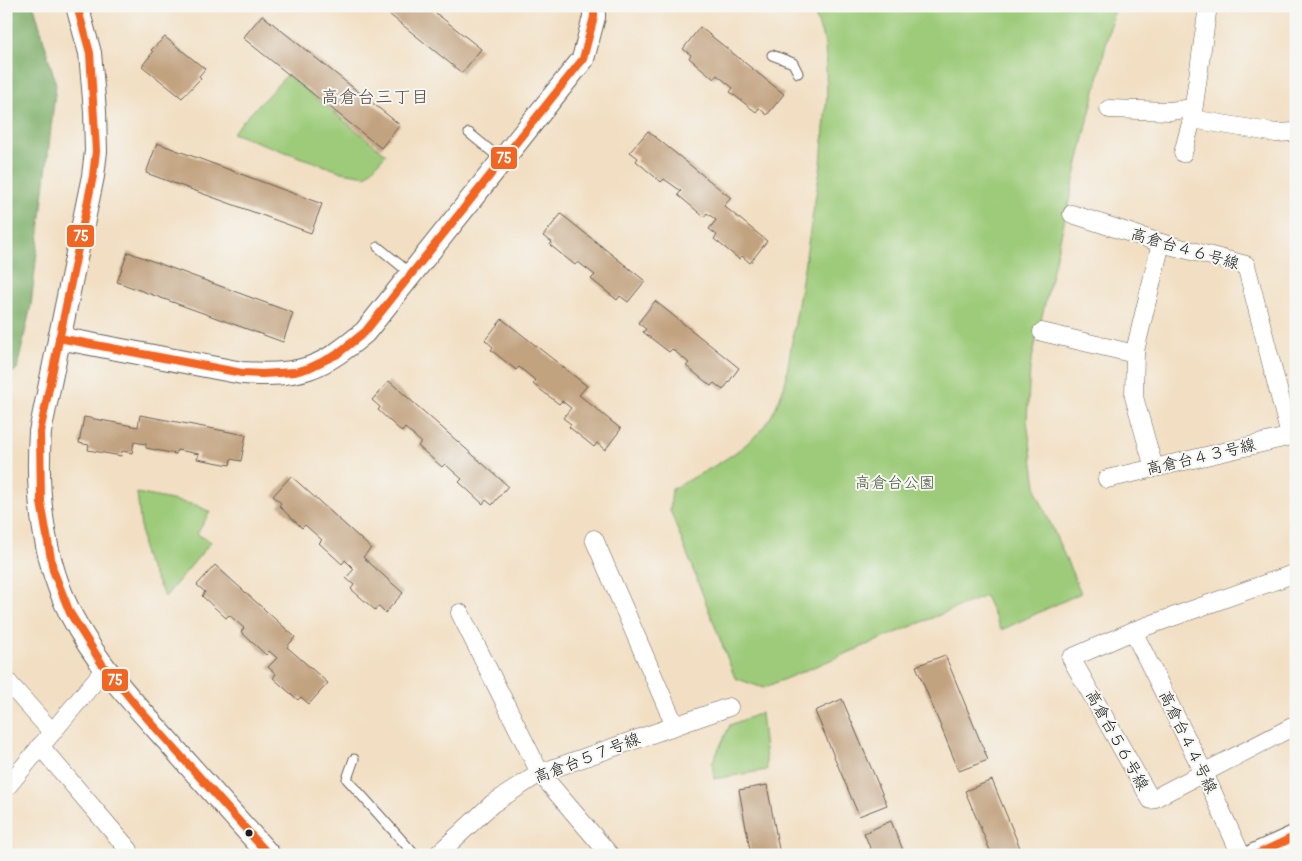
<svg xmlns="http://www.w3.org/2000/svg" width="1302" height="861" viewBox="0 0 1302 861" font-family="Pangolin,'Klee One',sans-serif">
<rect width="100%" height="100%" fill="#f6f6f2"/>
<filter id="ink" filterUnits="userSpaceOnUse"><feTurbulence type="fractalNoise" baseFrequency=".02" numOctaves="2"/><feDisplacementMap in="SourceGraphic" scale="10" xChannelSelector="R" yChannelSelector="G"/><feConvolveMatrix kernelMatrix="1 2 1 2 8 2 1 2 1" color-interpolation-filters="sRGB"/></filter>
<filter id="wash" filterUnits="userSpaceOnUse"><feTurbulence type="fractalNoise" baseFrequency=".0096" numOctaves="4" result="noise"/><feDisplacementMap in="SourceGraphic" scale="20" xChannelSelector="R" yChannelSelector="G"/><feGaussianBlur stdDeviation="1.12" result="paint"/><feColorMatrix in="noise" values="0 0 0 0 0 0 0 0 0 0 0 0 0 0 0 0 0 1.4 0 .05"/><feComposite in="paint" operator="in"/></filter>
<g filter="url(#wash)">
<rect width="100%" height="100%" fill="#f2dfc3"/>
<!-- green -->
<g fill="#9dcb79" stroke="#5c744a">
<path d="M812,6H1115L1030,367L1027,421L1037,493L1081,593L1001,630L985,596L763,688L735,678L670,510L672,489C707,470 753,449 773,413C778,404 781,394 785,384L821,164L827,94L825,44Z"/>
<polygon points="287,75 386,154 366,176 342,172 232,133"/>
<polygon points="137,493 196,505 210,512 197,534 211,542 165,597 144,556"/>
<polygon points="761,713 767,770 714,779 712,763 730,725"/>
</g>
<!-- forest -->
<polygon fill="#7eaf69" stroke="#4d6642" points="6,6 34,6 56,84 31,305 17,369 6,378"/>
<g id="blocks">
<!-- building -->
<g fill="#c2a380">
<polygon points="379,6 427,6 481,49 462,73"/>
<polygon points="262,15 400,125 381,148 243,38"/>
<polygon points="700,27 784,94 767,115 759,108 756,112 730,92 733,88 717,75 714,79 689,58 691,55 683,49"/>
<polygon points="165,37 205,69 199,76 201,78 182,98 142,66 153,52 151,50"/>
<polygon points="648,131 731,198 724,206 767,241 750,263 742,256 739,259 714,239 717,235 709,229 716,220 707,213 704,217 678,195 681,191 664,179 661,182 636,161 638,158 630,152"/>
<polygon points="157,143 322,204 311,233 146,173"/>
<polygon points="561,214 645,281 628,302 620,296 617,300 591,279 595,275 578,262 575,265 550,245 552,242 543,236"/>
<polygon points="128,252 293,313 283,342 117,282"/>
<polygon points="655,301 739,368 723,390 714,383 711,386 686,366 689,363 672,349 669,352 643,332 646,329 638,323"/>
<polygon points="502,319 587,386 579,395 621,429 605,450 597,443 594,447 569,427 571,424 563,418 571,408 562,401 559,404 533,384 536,381 519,367 516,370 491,350 493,347 485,340"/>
<polygon points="389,381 508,486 492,505 486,500 483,504 459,482 462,479 445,464 442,467 418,446 421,442 405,428 402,432 378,410 380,407 372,400"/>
<polygon points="140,415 246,435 241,461 231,459 230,465 197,459 199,454 177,450 176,454 146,448 146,444 134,442 132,453 122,451 121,456 88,450 89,445 79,443 84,417 138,427"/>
<polygon points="291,476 371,548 363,557 403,593 385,613 378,606 375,610 351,589 354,585 346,578 354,569 345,560 342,564 319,543 322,540 305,525 302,528 279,506 281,503 273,496"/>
<polygon points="215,565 295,637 287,647 328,683 309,704 301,697 298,700 273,678 276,674 268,667 277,658 269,651 266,655 241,632 244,628 229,615 226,618 202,596 205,592 197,585"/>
<polygon points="945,655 988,760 959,771 916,666"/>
<polygon points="842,699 887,805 859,816 815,711"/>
<polygon points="992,780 1023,855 992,855 965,791"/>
<polygon points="767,785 780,855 751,855 739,790"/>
<polygon points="891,821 905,855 873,855 864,833"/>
</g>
</g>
</g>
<g filter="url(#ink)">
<use href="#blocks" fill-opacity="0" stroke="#676056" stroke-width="1"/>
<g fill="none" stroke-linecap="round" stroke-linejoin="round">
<!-- service casing -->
<g stroke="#676056" stroke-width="11">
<g id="service">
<polyline points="772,55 793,63 798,73"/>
<polyline points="469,133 502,160"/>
<polyline points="378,247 411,274"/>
<polyline points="354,759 347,779 415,855"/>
</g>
</g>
<!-- minor casing -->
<g stroke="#676056" stroke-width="19">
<g id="minor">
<polyline points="1208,6 1192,119 1276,133 1296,132"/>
<polyline points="1109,109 1170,111 1193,108"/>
<polyline points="1183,153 1192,119"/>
<polyline points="1072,214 1161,243 1246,265 1290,436"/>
<polyline points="1042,332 1135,354"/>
<polyline points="1154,468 1134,397 1135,351 1161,243"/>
<polyline points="1107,479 1296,435"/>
<polyline points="594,539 675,726"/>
<polyline points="460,613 540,773 610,855"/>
<polyline points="1133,631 1071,658 1151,800 1296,725"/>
<polyline points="6,680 52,732"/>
<polyline points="40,746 129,850 125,855"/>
<polyline points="6,788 104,670"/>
<polyline points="437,855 492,804 540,773 729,707"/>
<polyline points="1241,855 1204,773 1133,631 1296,573"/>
</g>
</g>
<!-- tertiary casing -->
<g stroke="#676056" stroke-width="24">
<g id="tertiary">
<path d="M77,6L90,53L95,111L96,151L93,176L40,432C36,493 43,558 70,613C96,663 129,698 166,739C200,778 234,816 269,855"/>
<path d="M59,338L242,373C301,377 321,369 365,332L583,59L594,17V6"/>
<polyline points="1254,855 1296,836"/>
</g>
</g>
<!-- service -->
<use href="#service" stroke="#fff" stroke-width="9"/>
<!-- minor -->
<use href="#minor" stroke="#fff" stroke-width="18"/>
<!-- tertiary -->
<use href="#tertiary" stroke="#fff" stroke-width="22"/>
<!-- bus-1 casing -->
<g stroke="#f6f6f2" stroke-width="11">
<g id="bus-1">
<polyline points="77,6 90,53 96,151 93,176 40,432 41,502 53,570 70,613 102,664 139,709 269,855"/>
<polyline points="59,338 242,373 262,374 295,372 309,368 336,355 365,332 583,59 594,17 594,6"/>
<polyline points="1255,855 1296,836"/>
</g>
</g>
<!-- bus-1 -->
<use href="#bus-1" stroke="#f26522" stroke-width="8"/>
</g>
</g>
<!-- markers -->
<circle fill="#1c1c1c" stroke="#f6f6f2" stroke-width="2" cx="249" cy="833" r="4.5"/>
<g text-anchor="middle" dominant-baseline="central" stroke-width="4" stroke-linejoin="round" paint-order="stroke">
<!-- street labels -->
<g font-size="16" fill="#1c1c1c" stroke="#f6f6f2">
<text transform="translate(1185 249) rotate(16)">高倉台４６号線</text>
<text transform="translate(1201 457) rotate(-13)">高倉台４３号線</text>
<text transform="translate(1117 740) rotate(61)">高倉台５６号線</text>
<text transform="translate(1188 742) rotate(64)">高倉台４４号線</text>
<text transform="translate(587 758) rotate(-21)">高倉台５７号線</text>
</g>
<!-- park labels -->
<g font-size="16" fill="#49593d" stroke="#f6f6f2">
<text x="895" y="483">高倉台公園</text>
</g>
<!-- neighbourhood labels -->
<g font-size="18" fill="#564b3f" stroke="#f6f6f2">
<text x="375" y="97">高倉台三丁目</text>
</g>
</g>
<g stroke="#f6f6f2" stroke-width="2">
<rect x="490" y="146" width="28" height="24" rx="5" fill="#f26522"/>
<rect x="66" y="224" width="29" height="24" rx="5" fill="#f26522"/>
<rect x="101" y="668" width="28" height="24" rx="5" fill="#f26522"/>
</g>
<g font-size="14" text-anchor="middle" font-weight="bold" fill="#fff">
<text x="504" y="163">75</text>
<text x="81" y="241">75</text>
<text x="115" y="685">75</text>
</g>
<!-- margin -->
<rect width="1302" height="861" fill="none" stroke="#f6f6f2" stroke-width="25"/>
</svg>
